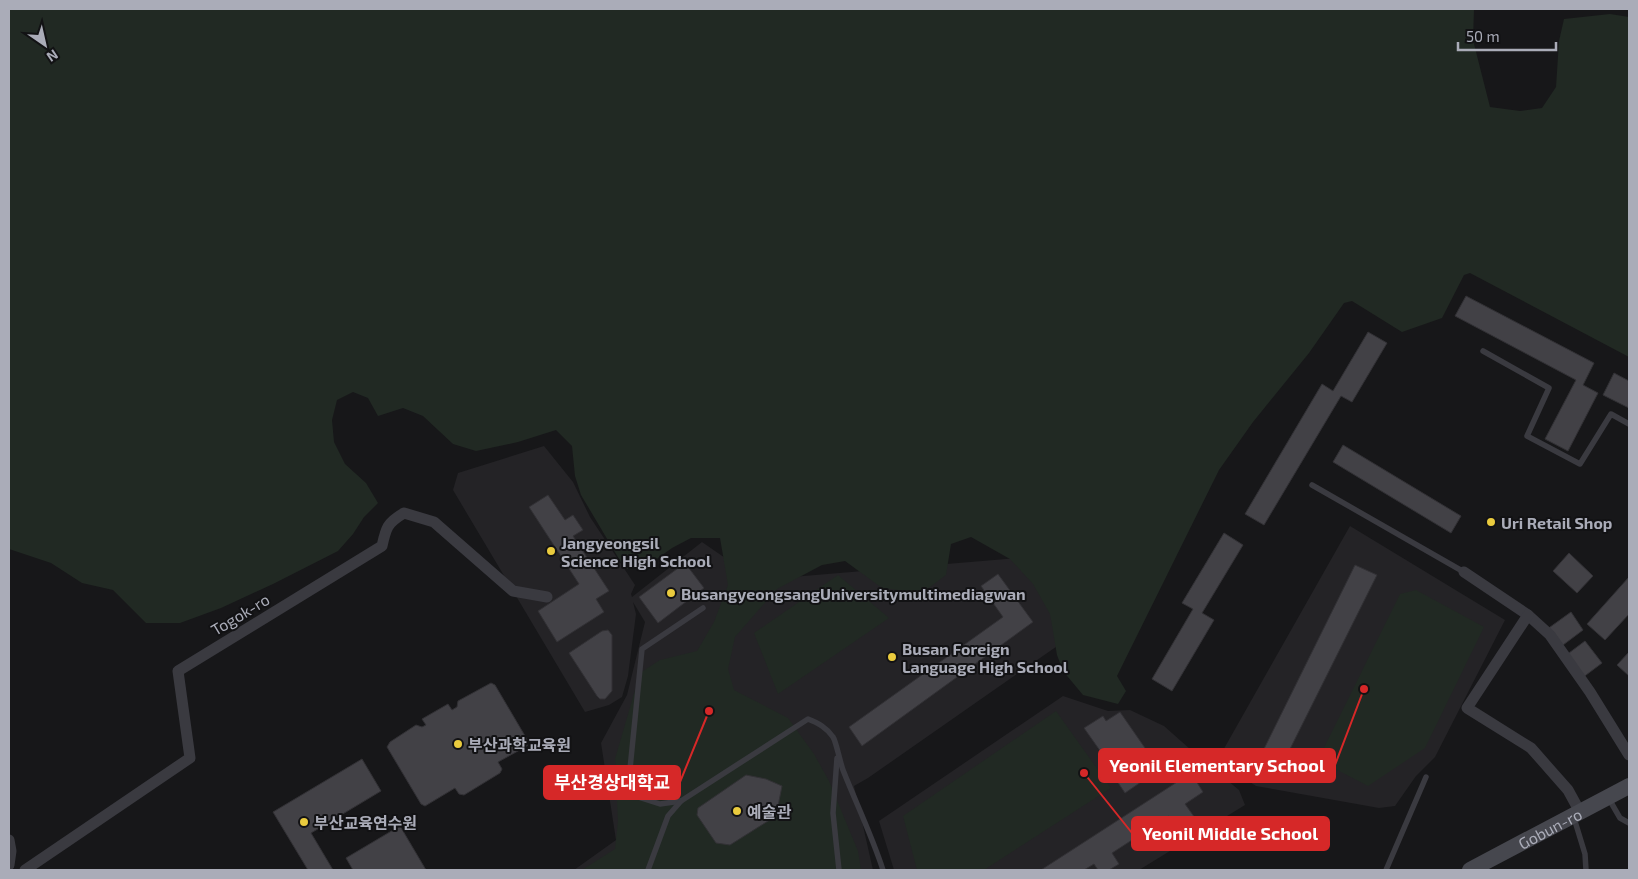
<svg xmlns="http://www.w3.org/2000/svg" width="1638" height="879" viewBox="0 0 1638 879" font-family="'Exo 2','Noto Sans KR',sans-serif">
<rect width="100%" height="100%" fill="#171719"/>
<!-- built -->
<g fill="#242326">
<polygon points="544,446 573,482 590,517 635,585 631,594 632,597 702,542 757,580 1018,558 1073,635 868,778 854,786 873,870 574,870 616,840 601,743 627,695 645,622 633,602 636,614 628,676 622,697 609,705 585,712 453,490 458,473"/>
<polygon points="1350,526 1505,620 1435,757 1416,776 1395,806 1379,808 1256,786 1217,761"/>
<polygon points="1063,696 1108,711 1130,710 1164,726 1199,757 1239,790 1245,805 1139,870 894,870 879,821"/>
</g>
<!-- green -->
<g fill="#212923">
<polygon points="9,9 1474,9 1473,40 1490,107 1520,111 1542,108 1556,87 1559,41 1564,19 1610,14 1629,17 1629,357 1470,273 1464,275 1442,318 1402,332 1352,301 1344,303 1309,353 1253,422 1219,470 1117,676 1126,691 1118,704 1083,695 1063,671 1057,655 1050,614 1033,584 1010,559 971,537 951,544 946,575 922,593 882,588 845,561 822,565 777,589 735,637 728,669 734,690 788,718 814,754 829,781 858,851 861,870 582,870 615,849 618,821 615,759 640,673 660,660 697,651 714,622 728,585 720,538 691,538 672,548 644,568 625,569 581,495 575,476 572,446 556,430 518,442 476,451 453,444 423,416 403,408 378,416 368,398 353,392 337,400 332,420 334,442 345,464 366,483 378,503 364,517 353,534 338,551 273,584 221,608 180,623 146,623 113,590 82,583 51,563 9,549"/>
<polygon points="838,575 889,618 778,694 754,633"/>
<polygon points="1416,590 1484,627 1425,748 1368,786 1318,760 1400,594"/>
<polygon points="1056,711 1111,788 984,870 917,870 903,816"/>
</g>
<!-- building -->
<g fill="#424146" stroke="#323135">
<polygon points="1466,296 1594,363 1583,385 1598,393 1568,451 1545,439 1576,380 1455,316"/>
<polygon points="1368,332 1387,343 1352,402 1341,396 1264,525 1245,514 1322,384 1333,391"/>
<polygon points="1614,373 1629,381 1629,408 1603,395"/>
<polygon points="1343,445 1461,516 1451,533 1333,462"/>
<polygon points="548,495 565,520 573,515 583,530 573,536 609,591 596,599 604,612 557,642 538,611 579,584 529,507"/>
<polygon points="1224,533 1243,545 1202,613 1214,620 1172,691 1152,679 1193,609 1182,603"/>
<polygon points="1569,553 1593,576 1577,593 1553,571"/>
<polygon points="685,563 704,588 658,623 639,597"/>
<polygon points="1355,565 1377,575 1277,775 1256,765"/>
<polygon points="998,574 1033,622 862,746 849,727 1003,617 981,586"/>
<polygon points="1629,577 1629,614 1605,640 1587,624"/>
<polygon points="1571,612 1583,630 1559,648 1546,630"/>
<polygon points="608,630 612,635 612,691 605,699 600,699 597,696 569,653 602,631"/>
<polygon points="1585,641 1602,663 1582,678 1565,656"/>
<polygon points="1629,652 1629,676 1617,665"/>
<polygon points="491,683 495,685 528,741 527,746 498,762 502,769 500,773 464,795 459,794 455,788 425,806 421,804 387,747 390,742 416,725 422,727 426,725 422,719 448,704 452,710 457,707 458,701"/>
<polygon points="1120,712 1154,761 1158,759 1164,766 1125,793 1117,781 1120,779 1084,728 1103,716 1106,721"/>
<polygon points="362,759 381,791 311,833 333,870 308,870 273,812"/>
<polygon points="1191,773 1203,792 1185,804 1195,818 1177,830 1169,816 1112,853 1119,864 1109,870 1098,870 1094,864 1084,870 1041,870"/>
<polygon points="746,775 766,779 782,786 776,816 730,845 716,843 697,815 698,808"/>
<polygon points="400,826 426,870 353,870 346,858"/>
</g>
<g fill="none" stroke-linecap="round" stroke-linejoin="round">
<!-- lane -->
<g stroke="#3a3a40" stroke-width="5.5">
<polyline points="1483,351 1549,388 1527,436 1580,464 1611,414 1629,424"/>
<polyline points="1312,485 1464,572"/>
<polyline points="837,758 833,813 839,870"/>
<polyline points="1609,799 1620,818 1629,823"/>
<polyline points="681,801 660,804 638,797 630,769 642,649 703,608"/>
<polyline points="1574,818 1585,854 1586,870"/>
<path d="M648,870L668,816L681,801L808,719C818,723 826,727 833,737C836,741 840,762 843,770C856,803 872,836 883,870"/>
<polyline points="1386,870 1426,777"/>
</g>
<!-- street -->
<g stroke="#3a3a40" stroke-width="11">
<polyline points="1464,572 1528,615 1550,635 1590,692 1629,755"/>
<polyline points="1528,615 1467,708 1531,748 1568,790 1580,812"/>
<polyline points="9,840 11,851 9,865"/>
<path d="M25,870L190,758L178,671L382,546C386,528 387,523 404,513L434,522L513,591L547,597"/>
</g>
<!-- secondary -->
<path stroke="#46474e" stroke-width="16" id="s1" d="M1470,870L1629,786"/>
</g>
<!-- markers -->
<g fill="#eacb3e" stroke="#121214" stroke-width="2">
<circle cx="1491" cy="522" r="5"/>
<circle cx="551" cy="551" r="5"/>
<circle cx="671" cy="593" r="5"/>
<circle cx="892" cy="657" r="5"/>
<circle cx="458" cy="744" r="5"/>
<circle cx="737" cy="811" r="5"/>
<circle cx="304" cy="822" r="5"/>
</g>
<g text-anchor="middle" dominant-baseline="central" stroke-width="4" stroke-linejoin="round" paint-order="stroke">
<!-- poi labels -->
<g font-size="16" font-weight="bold" fill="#aaacb8" stroke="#121214" text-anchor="start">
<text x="1501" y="522">Uri Retail Shop</text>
<text x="561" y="542">Jangyeongsil<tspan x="561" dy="18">Science High School</tspan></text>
<text x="681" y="593">BusangyeongsangUniversitymultimediagwan</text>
<text x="902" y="648">Busan Foreign<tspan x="902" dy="18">Language High School</tspan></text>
<text x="468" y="744">부산과학교육원</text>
<text x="747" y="811">예술관</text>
<text x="314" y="822">부산교육연수원</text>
</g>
<!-- street labels -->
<g font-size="16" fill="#aaacb8" stroke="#121214">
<text transform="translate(240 614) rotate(-31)">Togok-ro</text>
<text stroke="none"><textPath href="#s1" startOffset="90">Gobun-ro</textPath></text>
</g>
</g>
<!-- callouts -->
<path fill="none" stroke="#d62828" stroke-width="2" d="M1364 689L1335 765M709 711L680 782M1084 773L1132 833"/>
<g fill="#d62828" stroke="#121214" stroke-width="2">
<circle cx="1364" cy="689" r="5"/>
<circle cx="709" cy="711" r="5"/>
<circle cx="1084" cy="773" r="5"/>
</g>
<g fill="#d62828" stroke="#d62828" stroke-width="2">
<rect x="1099" y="749" width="236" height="33" rx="5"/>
<rect x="544" y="766" width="136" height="33" rx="5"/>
<rect x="1132" y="817" width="197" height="33" rx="5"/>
</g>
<g font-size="18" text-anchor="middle" font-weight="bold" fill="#fff">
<text x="1217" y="772">Yeonil Elementary School</text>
<text x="612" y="789">부산경상대학교</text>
<text x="1230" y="840">Yeonil Middle School</text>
</g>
<!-- border -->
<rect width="1638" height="879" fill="none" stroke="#aaacb8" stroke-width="20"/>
<!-- north arrow -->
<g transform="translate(45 45) rotate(146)" stroke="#121214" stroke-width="4" paint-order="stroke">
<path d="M0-4L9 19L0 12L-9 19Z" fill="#aaacb8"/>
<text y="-8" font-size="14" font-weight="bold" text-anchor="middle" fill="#aaacb8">N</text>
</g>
<!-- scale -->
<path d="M1458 42v8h98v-8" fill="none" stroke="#aaacb8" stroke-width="2.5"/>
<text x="1466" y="42" font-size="15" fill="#aaacb8" stroke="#121214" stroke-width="4" paint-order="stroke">50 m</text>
</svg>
